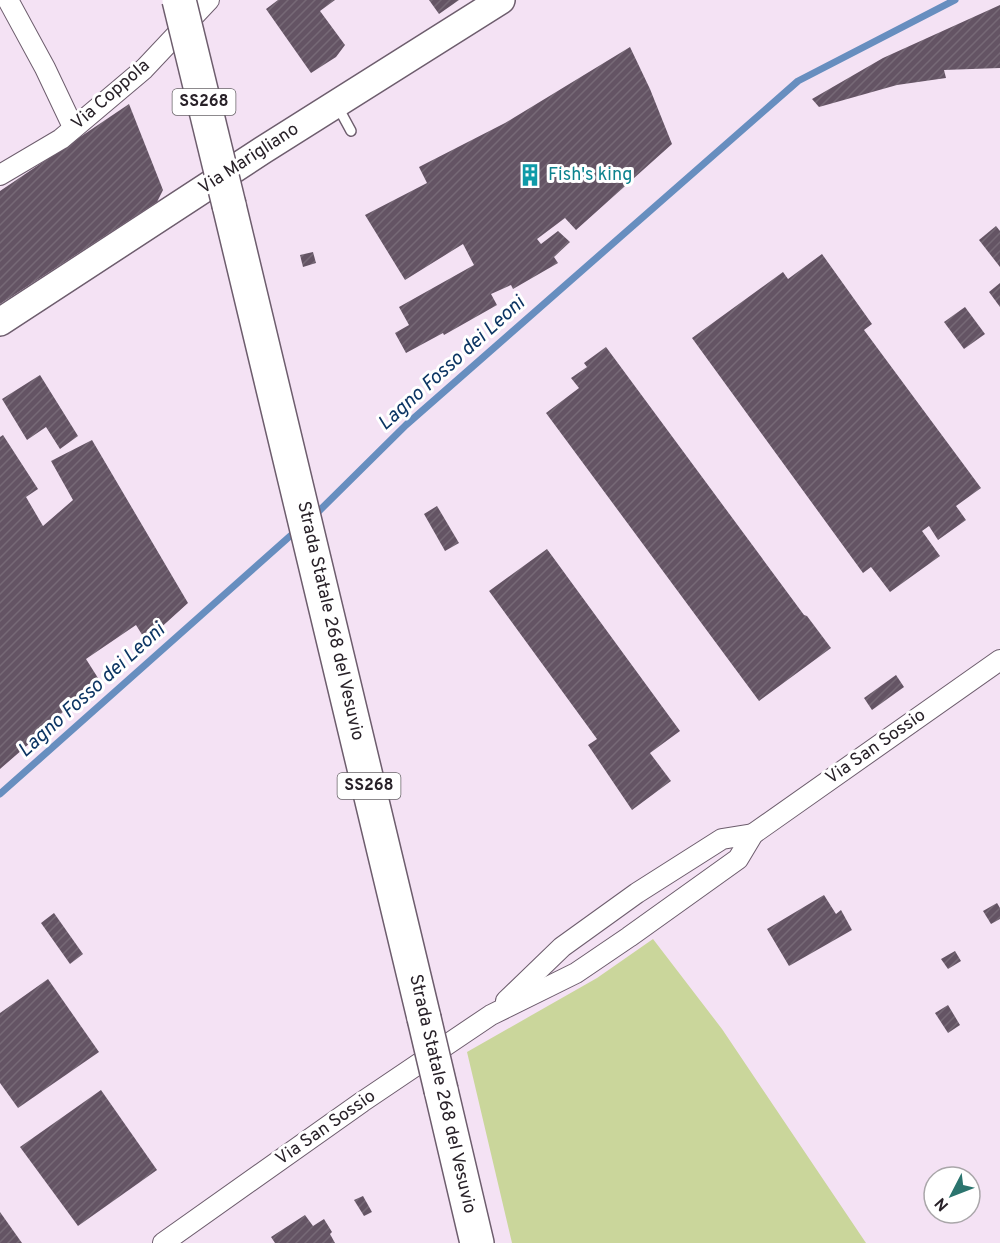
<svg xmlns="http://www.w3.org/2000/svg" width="1000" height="1243" viewBox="0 0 1000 1243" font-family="Overpass,sans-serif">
<defs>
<pattern id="building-hatch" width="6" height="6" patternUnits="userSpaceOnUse" patternTransform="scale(1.5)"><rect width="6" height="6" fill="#645464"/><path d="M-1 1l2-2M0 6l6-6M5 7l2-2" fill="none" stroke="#766976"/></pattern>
</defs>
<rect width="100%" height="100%" fill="#f4e2f4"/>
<!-- grass -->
<polygon fill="#cad69b" points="653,939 722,1029 866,1243 512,1243 467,1052 597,978"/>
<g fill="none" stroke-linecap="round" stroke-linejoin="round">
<!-- stream -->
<g stroke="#678ebf" stroke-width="7">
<polyline points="314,516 406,425 798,81 955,0"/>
<polyline points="0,794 298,529"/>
</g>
</g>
<!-- building -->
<g fill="url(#building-hatch)">
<polygon points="278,0 335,0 320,11 345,45 336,57 311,73 266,9"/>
<polygon points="429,0 459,0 439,14"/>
<polygon points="1000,5 1000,68 944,70 946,78 897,85 819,107 812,99 883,58"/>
<polygon points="630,47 650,89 672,144 576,230 565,218 537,239 541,244 558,231 570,242 554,257 558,263 513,289 511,285 491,294 497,305 444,335 443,333 406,353 395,333 409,325 399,307 474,265 463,244 405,280 365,215 427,183 419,167 505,123"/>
<polygon points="129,104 163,190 157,202 0,304 0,191"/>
<polygon points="996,226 1000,231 1000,267 979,240"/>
<polygon points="313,252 316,263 303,267 300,255"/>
<polygon points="822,254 872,324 864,330 981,488 956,506 966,520 938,540 929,526 922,531 940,556 890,592 871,567 863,573 692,338 783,272 788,279"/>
<polygon points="1000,283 1000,307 989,292"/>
<polygon points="965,307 985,334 964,349 944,322"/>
<polygon points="606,347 804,615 807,616 831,648 759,701 546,413 579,388 571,378 587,367 584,363"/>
<polygon points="40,375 78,436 60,449 46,427 27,440 2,399"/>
<polygon points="3,435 38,489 26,497 43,526 73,500 51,461 92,440 188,603 146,641 136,625 86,659 98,678 38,736 0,769 0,437"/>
<polygon points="437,506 459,543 445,551 424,514"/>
<polygon points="547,549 680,731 650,753 671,781 632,810 588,745 597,739 489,591"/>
<polygon points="896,675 904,687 872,710 864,698"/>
<polygon points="824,895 836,914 841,910 852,930 789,966 767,929"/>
<polygon points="997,903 1000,908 1000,919 991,924 983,911"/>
<polygon points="54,913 83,954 70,964 41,923"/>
<polygon points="955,951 961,961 948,969 941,959"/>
<polygon points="48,979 99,1052 18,1108 0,1083 0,1013"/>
<polygon points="948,1005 960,1025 948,1033 935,1013"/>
<polygon points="101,1090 157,1170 78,1226 20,1147"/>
<polygon points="363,1196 372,1212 364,1216 354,1200"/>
<polygon points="0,1212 22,1243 0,1243"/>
<polygon points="305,1215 313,1226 324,1219 332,1232 330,1234 335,1243 275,1243 271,1237"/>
</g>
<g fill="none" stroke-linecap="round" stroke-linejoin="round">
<!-- lane casing -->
<g stroke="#6d5d6d" stroke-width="12">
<polyline id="lane" points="338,107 351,131"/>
</g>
<!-- street casing -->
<g stroke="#6d5d6d" stroke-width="22">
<g id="street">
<polyline points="8,0 45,68 73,127"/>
<polyline points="0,175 61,139 144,69 209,0"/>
<polyline points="506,1001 562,947 637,893 722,839 753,834"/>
<polyline points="163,1243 362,1102 491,1015 576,973 629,937 738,859 753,834 1000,660"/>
</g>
</g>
<!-- secondary casing -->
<g stroke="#6d5d6d" stroke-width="30">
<polyline id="secondary" points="0,322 263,150 501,0"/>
</g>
<!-- highway casing -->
<g stroke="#6d5d6d" stroke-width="36">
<g id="highway">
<polyline points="229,205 424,1018"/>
<polyline points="441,1090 477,1243"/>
</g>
</g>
<!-- lane -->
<use href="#lane" stroke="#fff" stroke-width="9"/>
<!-- street -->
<use href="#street" stroke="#fff" stroke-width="20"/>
<!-- secondary -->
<use href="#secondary" stroke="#fff" stroke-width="27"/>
<!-- highway -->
<use href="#highway" stroke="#fff" stroke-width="33"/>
<!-- highway-bridge casing -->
<g stroke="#6d5d6d" stroke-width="36" stroke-linecap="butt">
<g id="highway-bridge">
<polyline points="179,0 229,205"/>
<polyline points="424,1018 441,1090"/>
</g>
</g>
<!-- highway-bridge -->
<use href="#highway-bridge" stroke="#fff" stroke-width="33"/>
</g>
<!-- icons -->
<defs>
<g id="building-bare" transform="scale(1.8)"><path d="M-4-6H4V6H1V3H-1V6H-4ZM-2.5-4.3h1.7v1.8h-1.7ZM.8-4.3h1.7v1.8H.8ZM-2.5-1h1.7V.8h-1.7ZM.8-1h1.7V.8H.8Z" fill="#0f9aa8" stroke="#fff" stroke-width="2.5" paint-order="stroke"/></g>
</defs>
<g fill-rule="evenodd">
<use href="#building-bare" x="530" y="175"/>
</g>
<g text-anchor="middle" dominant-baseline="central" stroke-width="6" stroke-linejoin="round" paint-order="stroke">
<!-- shield labels -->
<g fill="#fff" stroke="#686468" stroke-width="1.5">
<rect x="172.5" y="89" width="63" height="26" rx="4.5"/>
<rect x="337.5" y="773" width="63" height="26" rx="4.5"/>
</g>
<g font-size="16" font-weight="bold" fill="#282128">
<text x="204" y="102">SS268</text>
<text x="369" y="786">SS268</text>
</g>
<!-- street labels -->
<g font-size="18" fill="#282128" stroke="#fff">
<text transform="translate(111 95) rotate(-41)">Via Coppola</text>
<text transform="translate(249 159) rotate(-33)">Via Marigliano</text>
<text transform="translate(330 621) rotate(77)">Strada Statale 268 del Vesuvio</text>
<text transform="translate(876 747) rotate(-35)">Via San Sossio</text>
<text transform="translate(442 1094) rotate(77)">Strada Statale 268 del Vesuvio</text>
<text transform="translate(326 1128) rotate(-35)">Via San Sossio</text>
</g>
<!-- culture labels -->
<g font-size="18" fill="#0d838f" stroke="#fff" text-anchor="start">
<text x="548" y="175">Fish's king</text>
</g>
<!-- water labels -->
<g font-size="20" font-style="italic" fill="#0c3563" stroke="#fff">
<text transform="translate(452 364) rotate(-42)">Lagno Fosso dei Leoni</text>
<text transform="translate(92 691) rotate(-42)">Lagno Fosso dei Leoni</text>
</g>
</g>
<!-- north arrow -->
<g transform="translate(952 1195) rotate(228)"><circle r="28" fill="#ffffff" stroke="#a9a6a9" stroke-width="1.5"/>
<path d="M0-4.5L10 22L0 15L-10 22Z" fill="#2b746e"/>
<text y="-9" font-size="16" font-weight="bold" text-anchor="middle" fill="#282128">N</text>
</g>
</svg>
